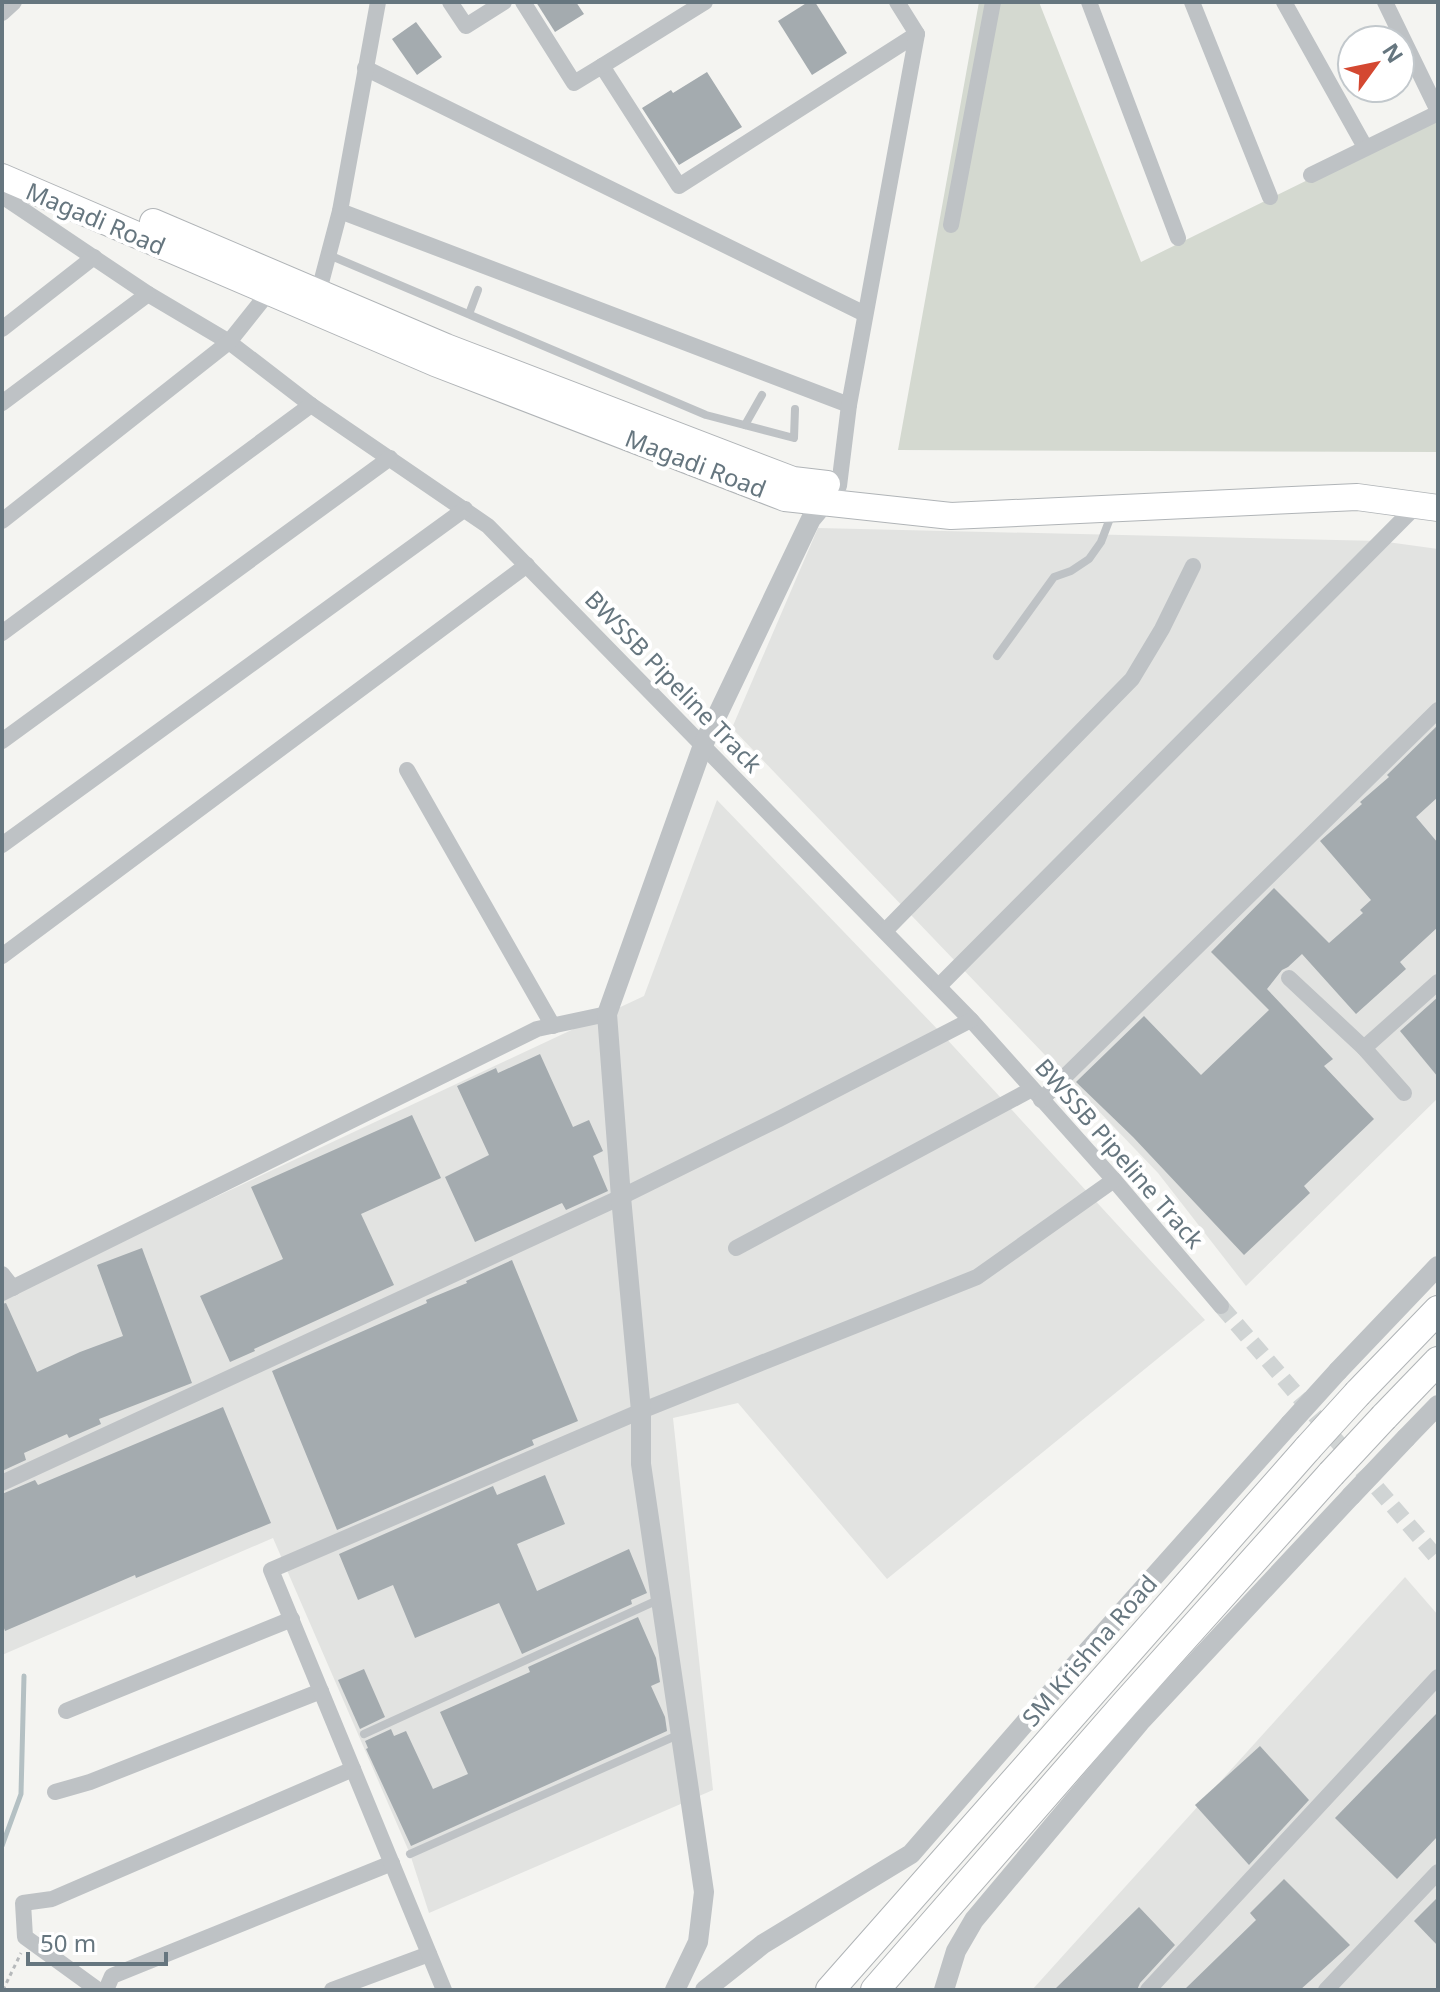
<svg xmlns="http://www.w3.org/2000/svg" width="1440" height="1992" viewBox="0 0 1440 1992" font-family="'Noto Sans',sans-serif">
<rect width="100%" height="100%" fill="#f4f4f1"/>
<!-- built -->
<g fill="#e2e3e1">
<polygon points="818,528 1380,541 1438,549 1438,1098 1246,1286 1158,1173 732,728"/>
<polygon points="717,800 943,1035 1205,1320 887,1579 738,1403 673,1418 713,1790 429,1913 410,1854 273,1538 2,1655 2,1297 644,996"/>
<polygon points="1405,1577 1438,1615 1438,1990 1032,1990"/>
</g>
<!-- green -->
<polygon fill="#d4d9d0" points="979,2 1039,2 1141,262 1438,116 1438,452 898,450"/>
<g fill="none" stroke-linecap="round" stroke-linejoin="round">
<!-- stream -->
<polyline stroke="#b4c0c3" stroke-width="5" points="2,1846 21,1794 24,1676"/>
</g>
<!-- building -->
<g fill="#a4abaf">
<polygon points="536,2 576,2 584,14 555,32"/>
<polygon points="808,2 815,2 847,53 812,75 778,21"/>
<polygon points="416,22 442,57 417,75 392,39"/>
<polygon points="707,72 742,127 679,165 642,108 671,90 673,93"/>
<polygon points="1438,725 1438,797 1416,817 1438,843 1438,927 1400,962 1406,969 1356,1014 1302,954 1288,967 1282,970 1267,989 1333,1059 1324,1066 1374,1119 1304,1186 1310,1193 1244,1255 1133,1137 1076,1082 1144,1016 1201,1075 1269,1010 1211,952 1274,888 1329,943 1363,913 1360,910 1371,900 1320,841 1362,804 1360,802 1389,777 1387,775"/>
<polygon points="1438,997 1438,1077 1400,1031"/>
<polygon points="540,1054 573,1127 589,1120 603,1151 593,1156 608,1191 566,1210 562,1203 475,1242 445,1177 489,1155 457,1086 496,1068 498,1073"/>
<polygon points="412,1115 441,1178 361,1214 394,1285 254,1349 255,1351 230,1362 200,1296 283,1259 251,1187"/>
<polygon points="142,1248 192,1383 99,1419 101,1424 69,1438 67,1434 24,1453 26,1460 2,1471 2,1304 6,1303 37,1372 80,1352 123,1336 97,1265"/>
<polygon points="512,1260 578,1421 532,1440 534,1445 337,1530 272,1371 427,1303 426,1300 467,1283 466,1281"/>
<polygon points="223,1407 271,1523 136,1578 135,1575 5,1631 2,1623 2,1494 35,1480 38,1485"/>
<polygon points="545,1475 565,1524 517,1544 537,1591 629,1549 647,1593 631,1600 632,1604 522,1654 499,1603 415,1638 393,1585 358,1600 339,1554 493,1486 497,1495"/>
<polygon points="638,1617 656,1658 660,1682 651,1686 665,1717 667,1731 411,1846 366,1749 368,1748 365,1741 391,1729 394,1736 406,1731 433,1789 468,1774 440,1712 530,1672 528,1667"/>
<polygon points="364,1669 385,1717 360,1729 338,1680"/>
<polygon points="1438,1712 1438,1836 1397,1879 1335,1818"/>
<polygon points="1260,1746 1309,1800 1249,1865 1195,1805"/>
<polygon points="1284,1879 1350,1945 1300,1990 1184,1990 1256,1920 1250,1913"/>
<polygon points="1438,1897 1438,1946 1414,1921"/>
<polygon points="1139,1907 1175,1945 1140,1983 1137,1990 1054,1990"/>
</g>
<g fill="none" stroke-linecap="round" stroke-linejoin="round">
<!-- minor-tunnel -->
<polyline stroke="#d0d4d4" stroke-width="16" stroke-dasharray="16 8" stroke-linecap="butt" points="1221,1306 1438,1559"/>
<!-- primary casing -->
<g stroke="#b0b4b7" stroke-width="28">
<g id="primary">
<polyline points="2,177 435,363 785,498 951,516 1357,497 1438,508"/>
<polyline points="153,222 446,347 793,480 827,484"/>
</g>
</g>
<!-- trunk casing -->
<g stroke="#afb3b6" stroke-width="30">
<g id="trunk">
<polyline points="1358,1393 1438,1310"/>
<polyline points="1384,1417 1438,1361"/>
<polyline points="830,1990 1308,1448"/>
<polyline points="875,1990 1124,1705 1331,1474"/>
</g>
</g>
<!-- path -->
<polyline stroke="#b6b9bb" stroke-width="3" stroke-dasharray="4 4" stroke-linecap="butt" points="3,1990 21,1953"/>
<!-- service -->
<g stroke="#bec2c5" stroke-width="8">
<polyline points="329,255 706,415 794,438 795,409"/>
<polyline points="469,314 478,290"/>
<polyline points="745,425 762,395"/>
<polyline points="997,656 1054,577 1071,571 1089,559 1101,542 1112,513"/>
<polyline points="364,1734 660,1599"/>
<polyline points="410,1854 680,1734"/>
</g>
<!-- minor -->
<g stroke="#bec2c5" stroke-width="16">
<polyline points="450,2 466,26 504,2"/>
<polyline points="523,2 574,83 602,66 679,186 917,34"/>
<polyline points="1089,2 1178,238"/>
<polyline points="1192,2 1270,197"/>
<polyline points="1284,2 1365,147"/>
<polyline points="1385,2 1438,111"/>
<polyline points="2,13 14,2"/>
<polyline points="602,66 705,2"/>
<polyline points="365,68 865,314"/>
<polyline points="1311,175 1438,113"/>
<polyline points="2,196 148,294 229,342 311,405 488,526 971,1020 1114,1180 1221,1306"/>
<polyline points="340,211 849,405"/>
<polyline points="951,225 993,2"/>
<polyline points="317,298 340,211 378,2"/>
<polyline points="2,329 94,257"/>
<polyline points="2,403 148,294"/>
<polyline points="839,486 849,405 917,34 897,2"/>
<polyline points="2,521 229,342 272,288"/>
<polyline points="2,633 311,405"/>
<polyline points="2,741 390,458"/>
<polyline points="407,770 553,1026"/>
<polyline points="2,845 465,509"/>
<polyline points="885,931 1132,679 1162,629 1193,566"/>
<polyline points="2,956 527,565"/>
<polyline points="1289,978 1364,1048 1404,1093"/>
<polyline points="939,986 1417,505"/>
<polyline points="1364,1048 1438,982"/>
<polyline points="1041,1100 1438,710"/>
<polyline points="736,1248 1032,1089"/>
<polyline points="2,1274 13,1288"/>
<polyline points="2,1293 537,1029 607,1014"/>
<polyline points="2,1483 621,1197 779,1119 971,1020"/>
<polyline points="66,1711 292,1619"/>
<polyline points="55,1792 90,1782 321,1691"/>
<polyline points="98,1990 25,1937 23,1903 52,1899 353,1769"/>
<polyline points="106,1990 112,1976 392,1863"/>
<polyline points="332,1990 429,1954"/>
<polyline points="444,1990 271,1570 641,1411 977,1277 1114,1180"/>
<polyline points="1148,1990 1438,1677"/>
<polyline points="1326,1990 1438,1872"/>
</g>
<!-- tertiary -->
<g stroke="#bec2c5" stroke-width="20">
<polyline points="1338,1371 1438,1266"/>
<polyline points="1406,1438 1438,1405"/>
<polyline points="675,1990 698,1942 704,1892 641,1464 641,1411 621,1197 607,1014 703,745 811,519 831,495"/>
<polyline points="705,1990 763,1944 911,1854 1077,1663 1290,1424"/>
<polyline points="944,1990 956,1951 974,1920 1140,1722 1351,1496"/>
</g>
<!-- primary -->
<use href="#primary" stroke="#fff" stroke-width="26"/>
<!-- trunk -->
<use href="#trunk" stroke="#fff" stroke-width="28"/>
<!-- trunk-bridge casing -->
<g stroke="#afb3b6" stroke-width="30" stroke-linecap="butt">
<g id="trunk-bridge">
<polyline points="1308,1448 1358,1393"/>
<polyline points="1331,1474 1384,1417"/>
</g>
</g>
<!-- tertiary-bridge -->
<g stroke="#bec2c5" stroke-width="20">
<polyline points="1290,1424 1338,1371"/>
<polyline points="1351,1496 1406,1438"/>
</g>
<!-- trunk-bridge -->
<use href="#trunk-bridge" stroke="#fff" stroke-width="28"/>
</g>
<g text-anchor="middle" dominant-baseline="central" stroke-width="8" stroke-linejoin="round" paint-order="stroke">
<!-- street labels -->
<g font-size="24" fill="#66767f" stroke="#fff">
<text transform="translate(96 218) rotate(23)">Magadi Road</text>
<text transform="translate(696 463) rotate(21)">Magadi Road</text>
<text transform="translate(674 681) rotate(46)">BWSSB Pipeline Track</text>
<text transform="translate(1120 1153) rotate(49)">BWSSB Pipeline Track</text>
<text transform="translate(1089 1650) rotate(-49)">SM Krishna Road</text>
</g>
</g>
<!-- border -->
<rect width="1440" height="1992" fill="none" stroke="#66767f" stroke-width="8"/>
<!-- north arrow -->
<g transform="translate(1376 64) rotate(57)"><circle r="38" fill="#ffffff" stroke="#c2c8cc" stroke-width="2"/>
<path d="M0-6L14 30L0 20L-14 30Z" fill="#d44831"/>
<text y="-12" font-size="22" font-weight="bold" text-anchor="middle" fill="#66767f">N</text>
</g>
<!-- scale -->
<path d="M28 1952v12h138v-12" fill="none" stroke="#66767f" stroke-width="4"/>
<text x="40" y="1952" font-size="24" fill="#66767f" stroke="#ffffff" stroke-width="6" paint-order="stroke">50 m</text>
</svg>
